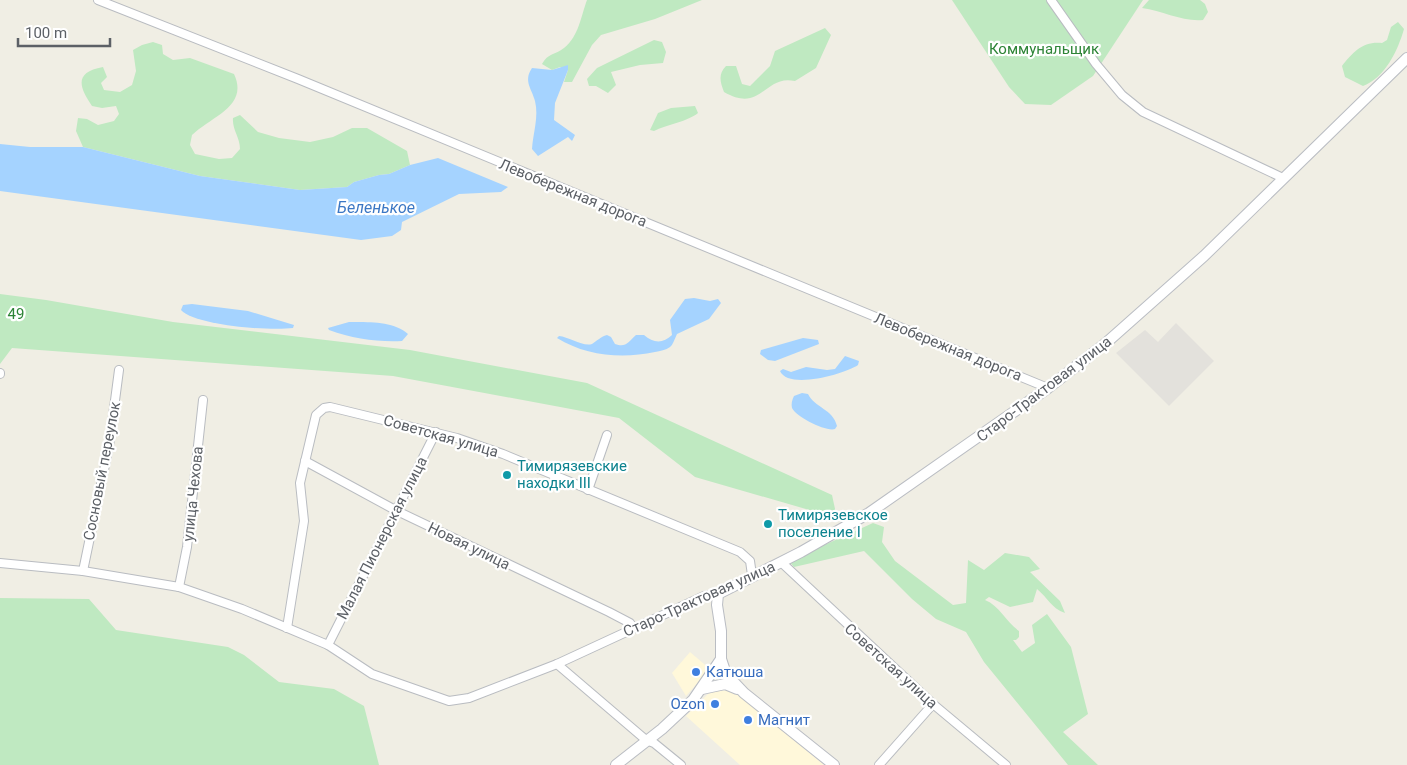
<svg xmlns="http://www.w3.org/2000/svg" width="1407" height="765" viewBox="0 0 1407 765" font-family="Roboto,sans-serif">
<rect width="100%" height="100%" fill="#f0eee4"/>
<!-- commercial -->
<g fill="#fff8da">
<polygon points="690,652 710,669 686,696 672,673"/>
<polygon points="733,690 824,765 740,765 686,716 710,692"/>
</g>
<!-- industrial -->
<polygon fill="#e3e1dc" points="1176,323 1214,361 1169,406 1116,353 1145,330 1158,342"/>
<!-- green -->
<g fill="#bfe9c1">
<path d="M587,0H702L655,19L601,35L592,45L572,82H564L568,70L560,67L552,70L542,64C548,53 555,55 564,48C579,36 581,16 587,0Z"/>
<polygon points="952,0 1143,0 1093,76 1051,105 1025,104 1009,87"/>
<path d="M1149,0H1200L1205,4L1208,12L1203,20C1183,22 1163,11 1142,8Z"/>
<path d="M1398,22L1404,29C1398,50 1385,78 1363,86L1345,77L1342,66C1353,52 1363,41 1382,43L1387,40L1391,27Z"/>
<path d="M825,28L831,35L816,68L795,81C764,74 762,114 724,92C720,82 718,74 726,66H736L742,84L750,86L770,66L775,51Z"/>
<polygon points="654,40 662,42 666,52 663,63 640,65 611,72 616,85 608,93 596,86 589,86 587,79 597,68"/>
<path d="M153,42L162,45L163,54L173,60L190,58L234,74C249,106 212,116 192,135L190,145L195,154L219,159L232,158L240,149C240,137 232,130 233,118L240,115L258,132L279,138L310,142L333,137L352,128H367L407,151L410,165L389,174L379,175L354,182L347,187L300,190L200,176L83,147L76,131L78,118L87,119L98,125L114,121L119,114L116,106L102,108L92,106C78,86 75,72 103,67L107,77L101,83L104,90L120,92L132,85L136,71L133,50L142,45Z"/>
<path d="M695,106L698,113C689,121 666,125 654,131L650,130L658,113L671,108Z"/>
<polygon points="0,294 46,300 173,322 410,350 587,383 832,495 837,518 695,477 619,418 393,376 12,348 0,364"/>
<path d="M873,523L884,527L882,542L895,561L953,605L966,603L968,560L984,570L1005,553L1029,557L1040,569L1030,572L1060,601L1065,613C1051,608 1048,598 1037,589L1033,602L1010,607L989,597L985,600C1000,606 1006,622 1019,631V637L1016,640H1013L1022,652L1035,643L1032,625L1047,614L1071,647L1088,714L1063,732L1098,765H1068L984,662L966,632L936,619L912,599L864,551L794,567L789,561Z"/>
<polygon points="0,598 89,599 116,630 228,647 244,655 279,682 334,689 364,706 379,765 0,765"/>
</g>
<!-- water -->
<g fill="#a5d3ff">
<path d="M568,65V70L555,103L554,120L575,135L572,141L568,137L538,156L532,149C533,133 539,117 535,101C532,89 523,81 532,68L552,70Z"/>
<polygon points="0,144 30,147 83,147 200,176 300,190 347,187 354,182 379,175 389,174 410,165 438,158 508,187 501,192 459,194 402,222 401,230 392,236 361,240 0,191"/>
<path d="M694,298L710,301L718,299L721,303L709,319L677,334C675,338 673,345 670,347C666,350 660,351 655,352C622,359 586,356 557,338L559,336C569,337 583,347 592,344C597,341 600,337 607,335L611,337L615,344C626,348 628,342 636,335H644C653,343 663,344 672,335L670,320L685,299Z"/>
<path d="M192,304L248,311L294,325L293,328C271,331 196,326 181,310L183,305Z"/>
<path d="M349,322C368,322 394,321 408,334L402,341C377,342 353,339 329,330L328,328Z"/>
<polygon points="803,338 818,340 819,344 775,361 768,360 760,354 761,350"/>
<path d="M845,356L859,361L858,365C845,374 788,390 780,371L783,369L791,372L806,367L827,370L835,369Z"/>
<path d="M802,393L808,394C815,408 833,409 837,426L835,429C826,432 796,417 792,408C791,404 792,400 794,396Z"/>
</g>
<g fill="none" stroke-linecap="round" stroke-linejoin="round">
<!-- street casing -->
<g stroke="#b9bcc1" stroke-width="10">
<g id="street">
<polyline points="98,0 298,79 1048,388"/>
<polyline points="1051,0 1096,64 1122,95 1143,112 1283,178"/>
<polyline points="0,374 0,373"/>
<polyline points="305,461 397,511 609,612 630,623 634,628"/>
<polyline points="588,490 607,435"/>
<polyline points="781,562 933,704 1006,765"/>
<polyline points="0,563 83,571 179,587 242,609 328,645 372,674 449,701 469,698 557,664 704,596 718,594"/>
<polyline points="83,571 109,446 119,370"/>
<polyline points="179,587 187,547 203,400"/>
<polyline points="287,628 304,521 300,483 316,415 324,408 330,407 457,438 503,454 740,552 750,561 752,575"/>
<polyline points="328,645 436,432"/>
<polyline points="557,664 646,740 654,743 681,765"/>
<polyline points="879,765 933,704"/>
</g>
</g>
<!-- secondary casing -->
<g stroke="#babdc3" stroke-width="12">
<g id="secondary">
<polyline points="702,689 725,684 737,689"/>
<polyline points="616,765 662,729 693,700 721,659"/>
<polyline points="834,765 744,693 726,674 721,659 721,631 717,605 718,594 801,552 869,513 1048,388 1106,343 1204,256 1407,58"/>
</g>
</g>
<!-- street -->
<use href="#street" stroke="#fff" stroke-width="8"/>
<!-- secondary -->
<use href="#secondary" stroke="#fff" stroke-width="10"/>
</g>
<!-- markers -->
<g fill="#0f9aa8" stroke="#fff" stroke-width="2">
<circle cx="507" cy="475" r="5"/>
<circle cx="768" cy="524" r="5"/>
</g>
<g fill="#3f7fe0" stroke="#fff" stroke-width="2">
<circle cx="696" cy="672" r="5"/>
<circle cx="715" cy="704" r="5"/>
<circle cx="748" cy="720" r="5"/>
</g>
<g text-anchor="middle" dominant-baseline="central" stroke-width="4.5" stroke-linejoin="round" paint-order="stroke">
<!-- park labels -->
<g font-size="15" fill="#2d8436" stroke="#fff">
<text x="1044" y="49">Коммунальщик</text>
<text x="16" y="314">49</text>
</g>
<!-- street labels -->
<g font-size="15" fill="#5c6066" stroke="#fff">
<text transform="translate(573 193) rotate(22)">Левобережная дорога</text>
<text transform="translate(948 347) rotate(22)">Левобережная дорога</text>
<text transform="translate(1044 389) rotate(-37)">Старо-Трактовая улица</text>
<text transform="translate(441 436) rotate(16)">Советская улица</text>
<text transform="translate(102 471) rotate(-79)">Сосновый переулок</text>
<text transform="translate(193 494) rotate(-84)">улица Чехова</text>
<text transform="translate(382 538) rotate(-63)">Малая Пионерская улица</text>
<text transform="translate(469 546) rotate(26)">Новая улица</text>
<text transform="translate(699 599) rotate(-24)">Старо-Трактовая улица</text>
<text transform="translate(891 666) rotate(42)">Советская улица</text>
</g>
<!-- culture labels -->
<g font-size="15" fill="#0d838f" stroke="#fff" text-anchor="start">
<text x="517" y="466">Тимирязевские<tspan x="517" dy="17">находки III</tspan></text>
<text x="778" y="515">Тимирязевское<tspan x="778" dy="17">поселение I</tspan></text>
</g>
<!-- shop labels -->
<g font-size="15" fill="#366cbe" stroke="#fff" text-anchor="start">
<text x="706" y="672">Катюша</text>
<text x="705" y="704" text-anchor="end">Ozon</text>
<text x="758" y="720">Магнит</text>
</g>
<!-- water labels -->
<g font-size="16" font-style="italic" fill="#3b77c4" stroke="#fff">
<text x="376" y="207">Беленькое</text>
</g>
</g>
<!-- scale -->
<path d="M18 38v8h92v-8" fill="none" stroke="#5c6066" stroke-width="2.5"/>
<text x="25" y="38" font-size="15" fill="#5c6066" stroke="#ffffff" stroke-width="4" paint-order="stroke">100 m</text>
</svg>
